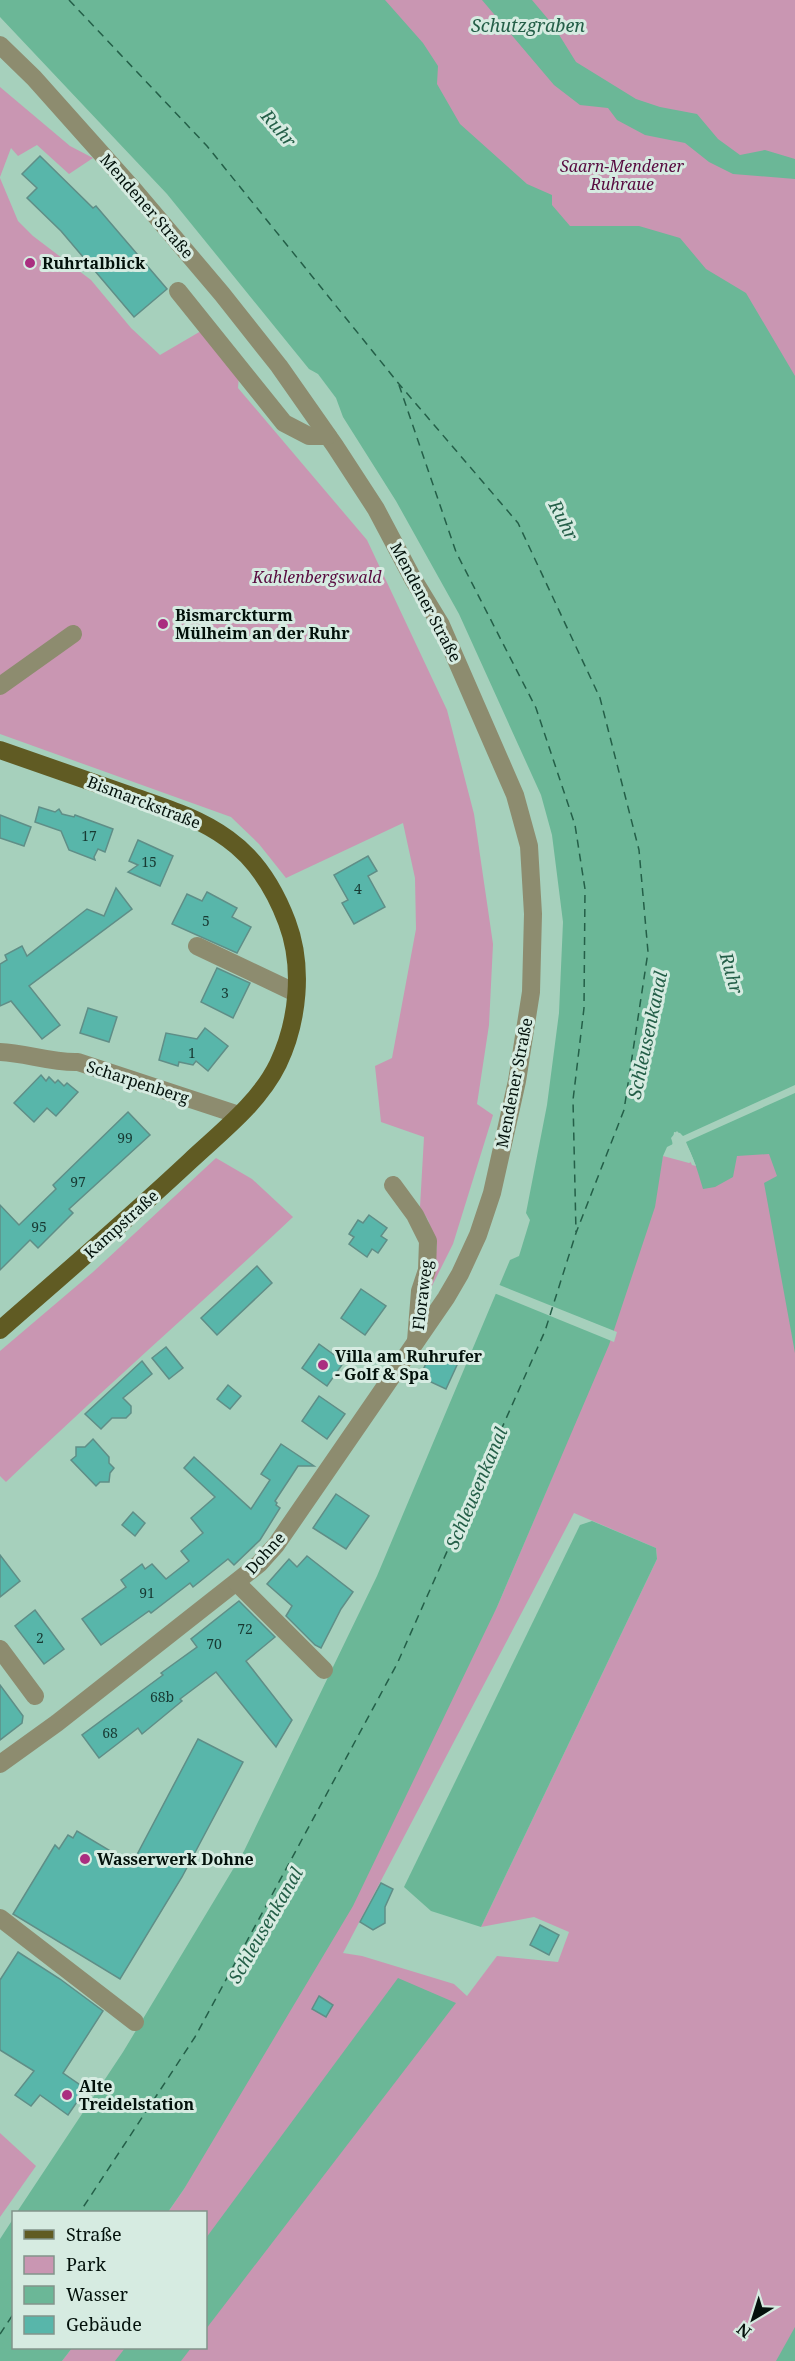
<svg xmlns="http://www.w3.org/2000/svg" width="795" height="2361" viewBox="0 0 795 2361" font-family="'Noto Serif',serif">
<rect width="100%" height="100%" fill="#a6d0bc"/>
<!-- green -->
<g fill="#c996b2" fill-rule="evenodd">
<polygon points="225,0 795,0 795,928"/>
<polygon points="0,87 70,146 93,158 69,174 37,145 18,156 11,148 0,177"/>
<polygon points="0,178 18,221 33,236 91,280 131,328 160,355 201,331 239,375 238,388 367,540 447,710 474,814 493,944 489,1025 477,1104 493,1115 453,1244 430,1290 437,1246 428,1220 420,1207 424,1137 381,1122 375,1066 392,1058 416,929 415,878 403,823 286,878 259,844 231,817 0,734"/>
<path d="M795,1109V2361H62L72,2348H206V2212H168L184,2189L497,1607L551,1480L658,1178L663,1156L689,1163ZM574,1513L656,1548L657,1559L481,1927L534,1917L569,1932L558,1962L497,1956L467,1996L454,1984L362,1956L343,1953ZM319,1996L333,2005L327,2017L312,2009Z"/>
<path d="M216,1158L252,1179L293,1217C198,1306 100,1392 6,1482L0,1476V1351L93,1272Z"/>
<polygon points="0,2133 36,2166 0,2217"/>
</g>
<!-- water -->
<g fill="#6bb797">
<path d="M0,0H385L423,43L438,66L437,84L460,124L527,184L552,195V205L570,226H639L680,238L706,269L746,293L795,376V1353L764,1183L777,1176L769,1154L737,1156L733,1177L715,1187L703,1189C697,1169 691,1147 677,1131L671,1138L673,1144L667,1147L663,1156L655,1207L609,1345L497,1607L353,1906L184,2189L168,2212H17L123,2052L244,1851L377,1576L510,1260L519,1256L530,1220L526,1213L547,1105L559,1013L563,922L552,835L541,795L459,614L396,501L343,417L336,398L318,374L309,369L167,194L0,17Z"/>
<polygon points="482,0 532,0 553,25 576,62 636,99 660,107 697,114 718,139 740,155 765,150 795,159 795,179 733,174 709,162 685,143 645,135 617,120 608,108 580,105 554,85"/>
<polygon points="592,1521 656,1548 657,1559 481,1927 431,1911 404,1887 580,1525"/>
<polygon points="398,1978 456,2003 206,2329 206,2238"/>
<polygon points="13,2219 14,2348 72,2348 62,2361 0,2361 0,2239"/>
<polygon points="795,2327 795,2361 776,2361"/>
<polygon points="125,2348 191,2348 181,2361 115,2361"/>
</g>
<!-- pier -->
<g fill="#a6d0bc">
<polygon points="795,1085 795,1093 686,1142 696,1166 692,1165 678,1135 675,1136 676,1144 672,1147 674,1132 680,1133 683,1136"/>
<polygon points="497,1284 617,1332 614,1342 494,1293"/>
</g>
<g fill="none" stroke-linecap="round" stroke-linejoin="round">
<!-- ferry -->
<g stroke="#245f48" stroke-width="1.5" stroke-dasharray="8 6" stroke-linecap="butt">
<polyline points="69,0 207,146 399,384 518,523 600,698 639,850 648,952 624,1110 576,1233 545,1331 397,1664 195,2037 80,2212"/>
<polyline points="399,385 456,552 536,708 575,825 585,889 584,1008 573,1100 576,1232"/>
<polyline points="0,2334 14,2313"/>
</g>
</g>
<!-- building -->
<g fill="#58b6aa" stroke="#5f8e87" stroke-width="1.5">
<polygon points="40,156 93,208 96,206 167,289 134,317 61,231 27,198 37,188 22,174"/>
<polygon points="39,807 55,812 59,809 62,814 74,817 75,815 113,829 105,852 98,849 94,857 95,860 69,850 61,831 35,822"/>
<polygon points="0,815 31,827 24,846 0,838"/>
<polygon points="138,840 173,856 160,886 128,872 138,865 129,861"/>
<polygon points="368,856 377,871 368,876 385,907 354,924 342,903 348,900 334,875"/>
<polygon points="116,888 132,909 29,986 60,1025 42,1039 11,1001 0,1006 0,964 7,960 5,955 22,946 27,956 87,909 104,916"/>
<polygon points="207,892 237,908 232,917 251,927 237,953 172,924 187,894 202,901"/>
<polygon points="217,968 250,983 233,1018 201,1002"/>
<polygon points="88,1008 117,1017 109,1042 80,1033"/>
<polygon points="205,1028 228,1046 208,1071 196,1061 193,1065 179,1062 178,1066 159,1060 166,1033 197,1039"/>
<polygon points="41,1075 46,1081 49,1077 55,1083 58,1080 64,1086 67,1083 78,1092 56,1116 47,1108 34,1122 14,1103"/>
<polygon points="128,1112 150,1135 69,1209 73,1213 38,1248 30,1240 0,1270 0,1205 19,1225 56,1189 53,1185"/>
<polygon points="369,1215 387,1228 381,1236 387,1240 378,1253 372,1249 367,1257 349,1244 354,1237 349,1234 358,1220 363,1223"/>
<polygon points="257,1266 272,1283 217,1335 201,1318"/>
<polygon points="361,1289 386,1306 365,1335 341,1318"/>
<polygon points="319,1344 344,1362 327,1386 302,1368"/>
<polygon points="166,1347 183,1368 169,1379 152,1358"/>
<polygon points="431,1352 458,1363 446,1389 420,1377"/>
<polygon points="142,1361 152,1374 123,1398 131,1406 131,1413 126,1418 112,1418 101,1429 85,1414"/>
<polygon points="228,1385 241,1396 230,1409 217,1399"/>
<polygon points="319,1396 345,1414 327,1439 302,1421"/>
<polygon points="93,1439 109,1457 109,1463 114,1468 110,1473 109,1482 100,1482 96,1486 71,1460 76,1456 76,1447 85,1447"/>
<polygon points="281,1444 314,1466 298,1466 275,1501 277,1503 276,1505 280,1508 260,1540 234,1565 228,1559 193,1587 190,1583 151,1613 149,1611 101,1645 82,1619 126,1587 121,1580 142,1564 145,1569 152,1564 166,1579 189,1561 181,1551 203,1533 191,1518 215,1497 184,1468 194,1457 251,1509 270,1480 261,1474"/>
<polygon points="336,1494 369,1516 346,1549 313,1528"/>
<polygon points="133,1512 145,1523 135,1536 122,1525"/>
<polygon points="0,1555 20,1581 0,1597"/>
<polygon points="307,1556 353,1592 341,1609 321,1648 315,1645 286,1616 292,1606 267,1584 289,1559 297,1567"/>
<polygon points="239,1601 275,1637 246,1661 292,1720 276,1747 216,1672 180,1699 182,1701 142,1734 138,1728 99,1758 82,1735 163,1675 161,1673 197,1647 191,1639"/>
<polygon points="35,1610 64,1649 44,1664 15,1626"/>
<polygon points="0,1685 23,1716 22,1723 0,1740"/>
<polygon points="198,1739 243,1762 182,1877 120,1979 13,1914 55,1845 59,1849 68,1835 73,1838 77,1831 132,1864"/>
<polygon points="381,1883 393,1889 385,1907 385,1923 373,1930 360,1922"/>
<polygon points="540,1925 559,1935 549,1955 530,1945"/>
<polygon points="18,1952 60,1979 103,2011 63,2073 86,2089 68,2115 40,2095 31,2106 15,2095 34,2071 0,2050 0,1980"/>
<polygon points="319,1996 333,2005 326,2017 312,2009"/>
</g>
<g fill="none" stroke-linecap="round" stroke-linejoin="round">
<!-- minor -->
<g stroke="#8d8c6f" stroke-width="18">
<polyline points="0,45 34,78 133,189 222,294 279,366 335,446 376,509 413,579 441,625 515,795 529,846 533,914 531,992 517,1081 492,1193 478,1235 460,1274 446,1298 276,1545 259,1564 57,1723 0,1764"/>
<polyline points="178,291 284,423 309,436 328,436"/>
<polyline points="0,686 73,634"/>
<polyline points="197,946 296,993"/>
<path d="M0,1052C26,1053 51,1063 78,1062L239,1115"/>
<polyline points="393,1185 415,1215 428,1241 427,1270 420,1291 416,1341"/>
<polyline points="237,1583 324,1670"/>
<polyline points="0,1649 35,1696"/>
<polyline points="0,1918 135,2022"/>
</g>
<!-- major -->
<path stroke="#605b23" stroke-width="18" d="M0,750C43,765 86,780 129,795C163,807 198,817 228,839C256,859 275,890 287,922C304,967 298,1022 278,1064C259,1103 221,1132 190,1161C128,1219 64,1274 0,1330"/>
</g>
<!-- markers -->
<g fill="#aa2e80" stroke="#d6ebe1" stroke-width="2">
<circle cx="30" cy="263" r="6"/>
<circle cx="163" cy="624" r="6"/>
<circle cx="323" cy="1365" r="6"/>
<circle cx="85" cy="1859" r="6"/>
<circle cx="67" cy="2095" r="6"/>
</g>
<g text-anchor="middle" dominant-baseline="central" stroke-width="6" stroke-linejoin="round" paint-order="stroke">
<!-- number labels -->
<g font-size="14" fill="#183a33">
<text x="89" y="835">17</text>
<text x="149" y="861">15</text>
<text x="358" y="888">4</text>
<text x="206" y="920">5</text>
<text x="225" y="992">3</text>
<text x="192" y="1052">1</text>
<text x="125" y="1137">99</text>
<text x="78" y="1181">97</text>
<text x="39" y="1226">95</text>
<text x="147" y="1592">91</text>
<text x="245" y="1628">72</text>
<text x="40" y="1637">2</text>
<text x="214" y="1643">70</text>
<text x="162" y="1696">68b</text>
<text x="110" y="1732">68</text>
</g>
<!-- park labels -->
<g font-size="16" font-style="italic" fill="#580b40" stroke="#d6ebe1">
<text x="622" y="166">Saarn-Mendener<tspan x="622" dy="18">Ruhraue</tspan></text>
<text x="317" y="577">Kahlenbergswald</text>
</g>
<!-- street labels -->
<g font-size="16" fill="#03110b" stroke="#d6ebe1">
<text transform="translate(147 206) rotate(49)">Mendener Straße</text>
<text transform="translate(426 602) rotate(62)">Mendener Straße</text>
<text transform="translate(144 802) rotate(21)">Bismarckstraße</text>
<text transform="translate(138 1082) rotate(18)">Scharpenberg</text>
<text transform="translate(514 1083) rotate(-79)">Mendener Straße</text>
<text transform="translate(121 1224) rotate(-42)">Kampstraße</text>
<text transform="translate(422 1295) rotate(-83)">Floraweg</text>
<text transform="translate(265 1553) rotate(-48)">Dohne</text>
</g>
<!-- poi labels -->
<g font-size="16" font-weight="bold" fill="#03110b" stroke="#d6ebe1" text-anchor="start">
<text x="42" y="263">Ruhrtalblick</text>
<text x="175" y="615">Bismarckturm<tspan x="175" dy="18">Mülheim an der Ruhr</tspan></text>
<text x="335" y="1356">Villa am Ruhrufer<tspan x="335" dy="18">- Golf &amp; Spa</tspan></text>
<text x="97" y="1859">Wasserwerk Dohne</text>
<text x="79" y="2086">Alte<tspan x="79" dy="18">Treidelstation</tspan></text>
</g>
<!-- water labels -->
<g font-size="18" font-style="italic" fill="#245f48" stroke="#d6ebe1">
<text x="528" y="25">Schutzgraben</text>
<text transform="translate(279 128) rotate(49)">Ruhr</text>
<text transform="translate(564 520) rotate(63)">Ruhr</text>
<text transform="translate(732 973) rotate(74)">Ruhr</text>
<text transform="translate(647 1035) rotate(-78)">Schleusenkanal</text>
<text transform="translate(476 1488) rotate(-67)">Schleusenkanal</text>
<text transform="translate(265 1925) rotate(-60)">Schleusenkanal</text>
</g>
</g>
<!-- legend -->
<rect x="12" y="2211" width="195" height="138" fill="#d6ebe1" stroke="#82948b" stroke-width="1.5"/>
<rect x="24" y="2230" width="30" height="9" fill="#605b23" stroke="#82948b" stroke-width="1.5"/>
<text x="66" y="2241" font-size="18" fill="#03110b">Straße</text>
<rect x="24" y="2256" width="30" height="18" fill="#c996b2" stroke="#82948b" stroke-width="1.5"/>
<text x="66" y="2271" font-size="18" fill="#03110b">Park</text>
<rect x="24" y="2286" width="30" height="18" fill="#6bb797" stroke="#82948b" stroke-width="1.5"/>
<text x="66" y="2301" font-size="18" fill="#03110b">Wasser</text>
<rect x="24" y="2316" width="30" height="18" fill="#58b6aa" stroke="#82948b" stroke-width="1.5"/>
<text x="66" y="2331" font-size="18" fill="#03110b">Gebäude</text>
<!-- north arrow -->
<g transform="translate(753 2319) rotate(218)" stroke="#d6ebe1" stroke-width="4.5" paint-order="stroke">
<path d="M0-4.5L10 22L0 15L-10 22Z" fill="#03110b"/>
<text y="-9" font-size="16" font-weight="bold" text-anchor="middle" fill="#03110b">N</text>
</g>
</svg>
